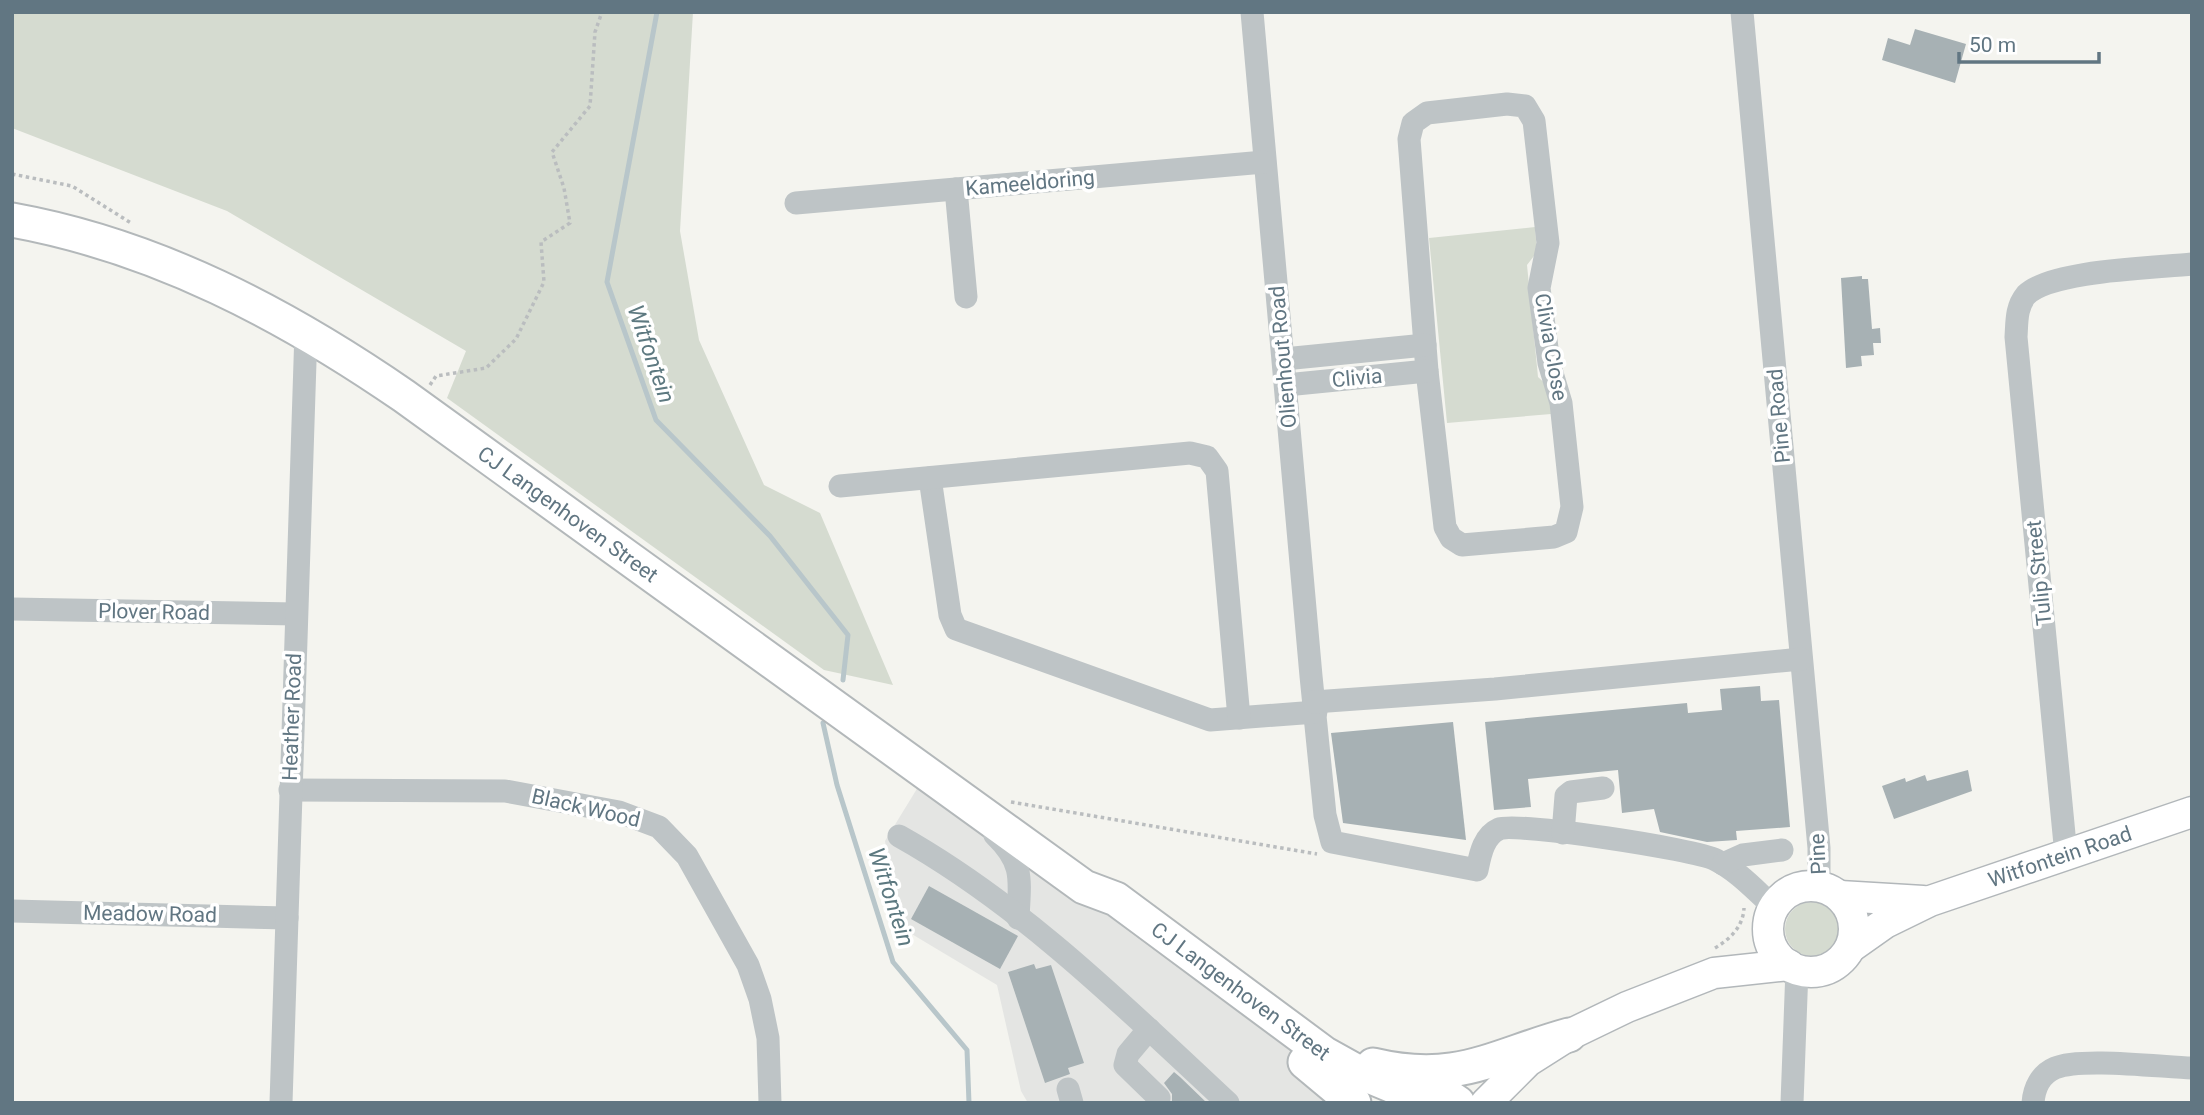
<svg xmlns="http://www.w3.org/2000/svg" width="2204" height="1115" viewBox="0 0 2204 1115" font-family="Roboto,sans-serif">
<rect width="100%" height="100%" fill="#f4f4ef"/>
<!-- built -->
<polygon fill="#e4e5e3" points="926,774 1132,934 1326,1077 1354,1103 1028,1103 1021,1091 997,985 900,927 885,841"/>
<!-- green -->
<g fill="#d5dbd0">
<polygon points="12,12 693,12 680,231 699,340 764,485 820,513 893,685 824,670 447,398 466,351 227,211 12,128"/>
<polygon points="1535,227 1537,252 1527,265 1538,377 1550,388 1551,414 1447,423 1429,238"/>
<circle cx="1812" cy="929" r="27"/>
</g>
<g fill="none" stroke-linecap="round" stroke-linejoin="round">
<!-- stream -->
<g stroke="#b8c6ca" stroke-width="5">
<polyline points="657,12 607,282 656,420 770,536 848,635 843,680"/>
<polyline points="823,723 837,785 893,962 967,1050 969,1103"/>
</g>
</g>
<!-- building -->
<g fill="#a7b1b4">
<polygon points="1915,29 1966,44 1955,83 1882,60 1888,38 1910,45"/>
<polygon points="1862,276 1862,279 1868,279 1872,329 1880,328 1881,343 1873,343 1874,355 1861,356 1862,366 1846,368 1841,278"/>
<polygon points="1760,686 1761,701 1779,700 1790,827 1736,831 1737,840 1707,842 1660,832 1654,809 1622,813 1618,770 1528,779 1531,807 1494,810 1485,722 1687,703 1688,713 1722,710 1720,689"/>
<polygon points="1453,722 1466,840 1343,823 1331,733"/>
<polygon points="1968,770 1972,791 1894,819 1882,786 1905,778 1906,782 1925,775 1927,781"/>
<polygon points="929,886 1018,936 1000,969 911,919"/>
<polygon points="1034,964 1036,969 1051,965 1084,1063 1068,1068 1070,1074 1045,1083 1008,972"/>
<polygon points="1174,1072 1180,1077 1207,1103 1172,1103 1172,1094 1164,1083"/>
</g>
<g fill="none" stroke-linecap="round" stroke-linejoin="round">
<!-- major casing -->
<g stroke="#b2b7ba" stroke-width="33">
<g id="major">
<circle cx="1811" cy="929" r="43"/>
<polyline points="1840,896 1923,901"/>
<path id="s1" d="M1851,947L1885,923L1930,901L2192,812"/>
<polyline points="1486,1103 1528,1061 1569,1035 1627,1007 1714,973 1789,965"/>
</g>
</g>
<!-- highway casing -->
<g stroke="#b3b8ba" stroke-width="37">
<g id="highway">
<path id="s2" d="M12,220C156,246 285,314 404,396L1084,887L1116,899L1325,1054L1352,1069L1400,1089"/>
<polyline points="1305,1062 1354,1103"/>
<path d="M1373,1065C1457,1085 1493,1056 1569,1035"/>
<polyline points="1406,1087 1436,1088 1458,1103"/>
</g>
</g>
<!-- path -->
<g stroke="#babdbf" stroke-width="3.5" stroke-dasharray="3.5 3.5" stroke-linecap="butt">
<polyline points="12,174 72,186 131,223"/>
<polyline points="430,385 436,376 486,368 516,339 544,282 541,242 570,223 564,188 552,152 590,106 595,32 602,12"/>
<polyline points="1011,802 1317,854"/>
<path d="M1715,948C1730,939 1743,927 1744,908"/>
</g>
<!-- minor -->
<g stroke="#bec4c6" stroke-width="23">
<path d="M1252,12L1311,676L1325,815L1332,842L1477,870C1480,856 1483,836 1499,829C1516,822 1695,849 1716,860C1738,871 1756,891 1774,907"/>
<polyline points="1742,12 1819,848 1819,888"/>
<polygon points="1507,104 1525,106 1534,121 1548,243 1539,288 1549,363 1561,403 1572,507 1566,532 1554,537 1462,545 1451,538 1445,527 1427,371 1409,139 1413,123 1427,113"/>
<polyline points="956,189 966,297"/>
<polyline points="796,203 1264,162"/>
<polyline points="1284,359 1425,345"/>
<polyline points="1286,385 1427,371"/>
<polyline points="930,478 950,615 956,629 1210,720 1316,712"/>
<polyline points="840,486 1190,453 1207,457 1217,471 1239,718"/>
<polyline points="12,609 296,614"/>
<polyline points="1314,702 1495,689 1801,659"/>
<polyline points="290,790 505,791 619,812 659,827 687,856 748,965 760,999 768,1038 770,1103"/>
<polyline points="1563,833 1566,796 1571,792 1603,788"/>
<path d="M995,835C1024,863 1020,879 1018,918"/>
<path d="M899,836C1022,905 1125,1007 1228,1103"/>
<path d="M2066,855L2016,337C2017,322 2016,307 2026,295C2051,270 2155,268 2192,264"/>
<polyline points="1723,864 1743,855 1782,850"/>
<polyline points="12,911 287,918"/>
<polyline points="1149,1029 1128,1054 1125,1065 1159,1098"/>
<polyline points="1068,1089 1072,1103"/>
<polyline points="281,1103 306,331"/>
<polyline points="1792,1103 1797,969"/>
<path d="M2033,1103C2034,1088 2041,1074 2055,1068C2080,1057 2161,1067 2192,1068"/>
</g>
<!-- major -->
<use href="#major" stroke="#fff" stroke-width="30"/>
<!-- highway -->
<use href="#highway" stroke="#fff" stroke-width="33"/>
</g>
<g text-anchor="middle" dominant-baseline="central" stroke-width="7" stroke-linejoin="round" paint-order="stroke">
<!-- street labels -->
<g font-size="21" fill="#617682" stroke="#fff">
<text transform="translate(1030 183) rotate(-5)">Kameeldoring</text>
<text transform="translate(1551 347) rotate(80)">Clivia Close</text>
<text transform="translate(1283 357) rotate(-95)">Olienhout Road</text>
<text transform="translate(1357 378) rotate(-5)">Clivia</text>
<text transform="translate(1779 416) rotate(-95)">Pine Road</text>
<text stroke="none"><textPath href="#s2" startOffset="635">CJ Langenhoven Street</textPath></text>
<text transform="translate(2039 573) rotate(-96)">Tulip Street</text>
<text transform="translate(154 612) rotate(1)">Plover Road</text>
<text transform="translate(292 717) rotate(-88)">Heather Road</text>
<text transform="translate(586 808) rotate(13)">Black Wood</text>
<text transform="translate(1818 854) rotate(-93)">Pine</text>
<text stroke="none"><textPath href="#s1" startOffset="229">Witfontein Road</textPath></text>
<text transform="translate(150 914) rotate(1)">Meadow Road</text>
<text stroke="none"><textPath href="#s2" startOffset="1461">CJ Langenhoven Street</textPath></text>
</g>
<!-- water labels -->
<g font-size="23" font-style="italic" fill="#5d7980" stroke="#fff">
<text transform="translate(651 354) rotate(71)">Witfontein</text>
<text transform="translate(891 897) rotate(72)">Witfontein</text>
</g>
</g>
<!-- border -->
<rect width="2204" height="1115" fill="none" stroke="#617682" stroke-width="28"/>
<!-- scale -->
<path d="M1959 52v10h140v-10" fill="none" stroke="#617682" stroke-width="3.5"/>
<text x="1969" y="52" font-size="21" fill="#617682" stroke="#ffffff" stroke-width="5" paint-order="stroke">50 m</text>
</svg>
